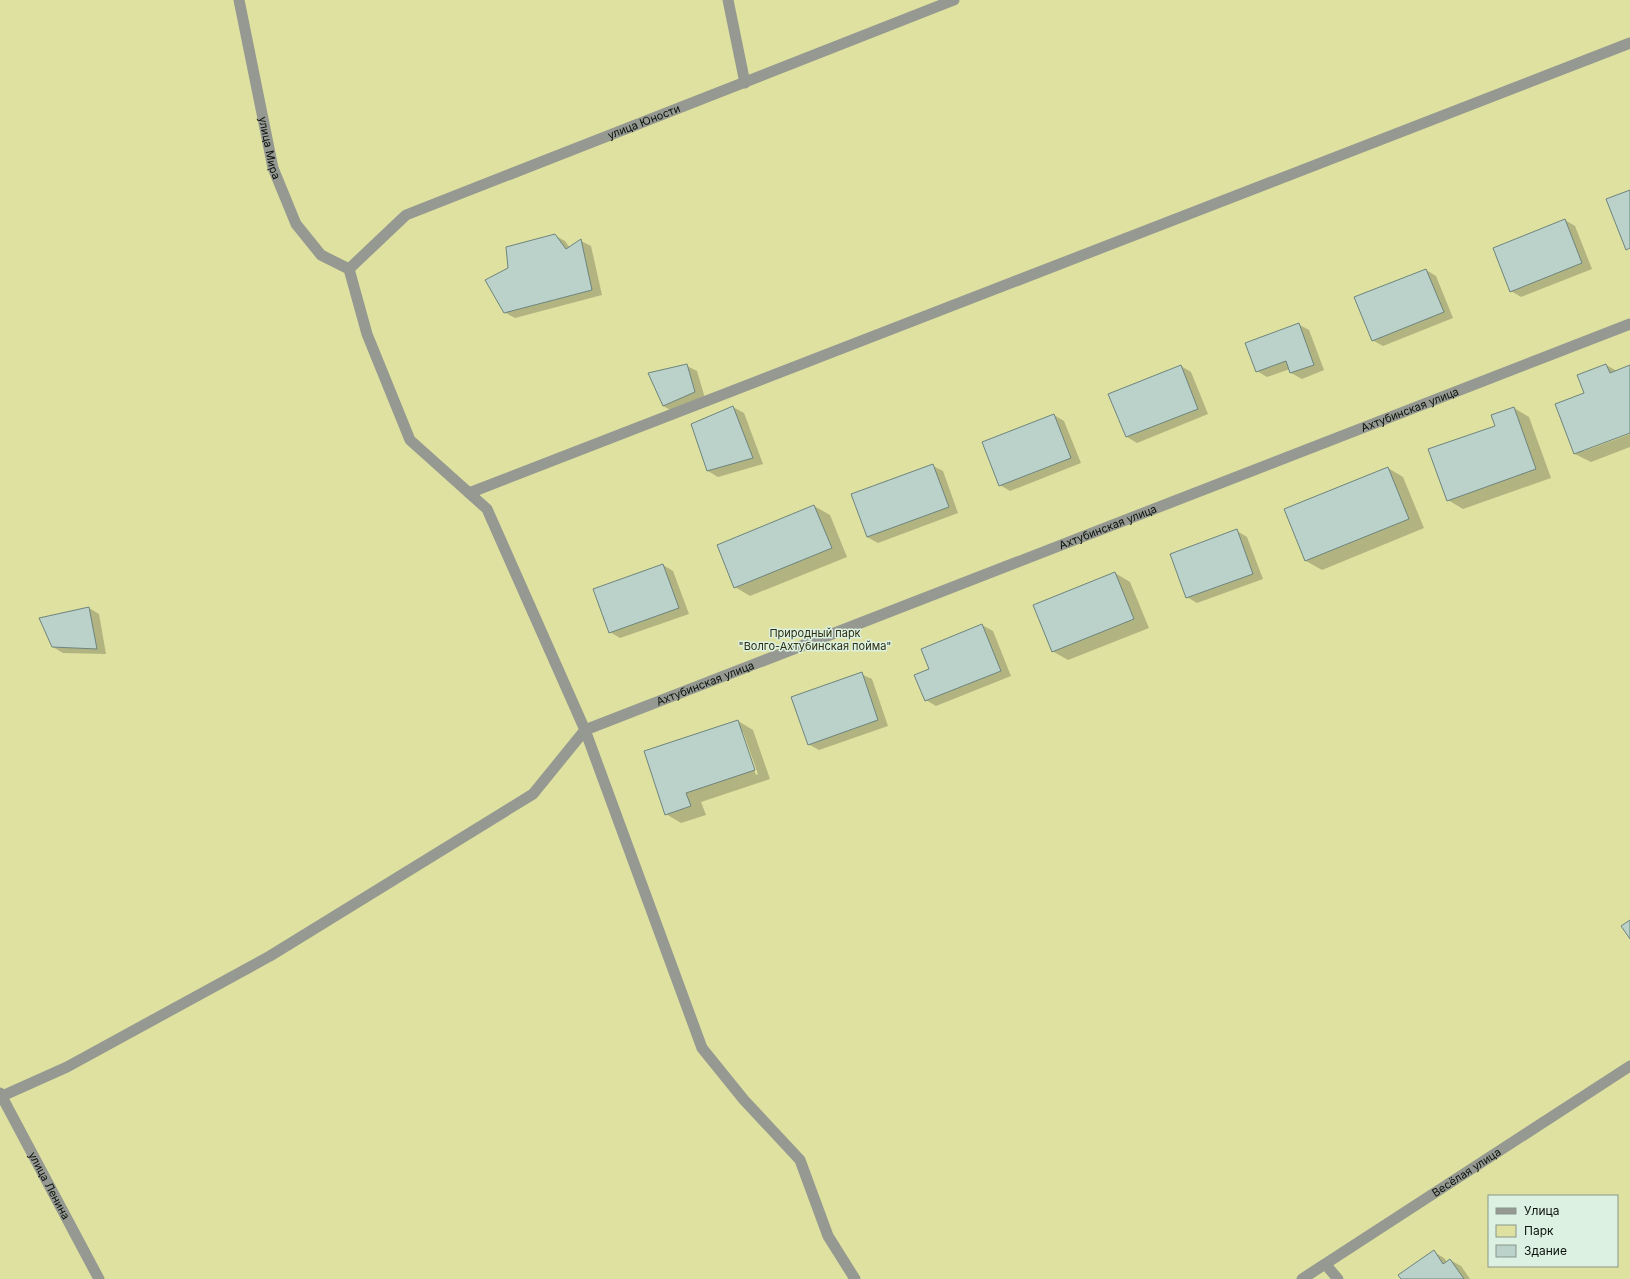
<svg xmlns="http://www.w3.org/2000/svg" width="1630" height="1279" viewBox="0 0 1630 1279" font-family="Inter,sans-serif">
<rect width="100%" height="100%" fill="#ddf1e2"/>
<!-- green -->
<path fill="#dee1a0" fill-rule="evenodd" d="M0,0H1630V1279H0ZM1489,1196H1617V1266H1489Z"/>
<!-- shadow -->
<g fill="#0003" fill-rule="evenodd">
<polygon points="1565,220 1575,226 1592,269 1521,297 1511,291"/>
<polygon points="554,235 565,241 570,248 581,241 591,246 602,295 515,318 504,312 509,268"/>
<polygon points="1426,270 1436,276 1453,318 1383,346 1372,340"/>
<polygon points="1298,324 1309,330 1324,370 1302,379 1291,373 1290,369 1267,377 1257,371"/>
<polygon points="1606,365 1617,371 1630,367 1630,432 1584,449 1584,451 1630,434 1630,447 1591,462 1575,454 1556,405 1585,393"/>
<polygon points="687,366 697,371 705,398 674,412 663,406"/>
<polygon points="1181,366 1191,372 1208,414 1137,443 1127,437 1110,394"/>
<polygon points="733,407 744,413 763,464 718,477 708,471 692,425"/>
<polygon points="1514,408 1529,417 1551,478 1463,509 1448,500 1496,426"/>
<polygon points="1054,415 1064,421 1081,463 1010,491 1000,485"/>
<polygon points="933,466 943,471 958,513 878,543 867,537"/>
<polygon points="1388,468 1403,477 1424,528 1322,570 1306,561 1285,510"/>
<polygon points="814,506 830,515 847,557 750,596 735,587"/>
<polygon points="1237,531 1247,537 1263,579 1197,603 1187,597"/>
<polygon points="663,565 673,571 689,614 620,638 610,632"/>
<polygon points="1115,573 1130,582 1149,628 1068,660 1052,651"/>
<polygon points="89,608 99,614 106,654 63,653 53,647"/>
<polygon points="982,625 993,631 1011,676 936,706 926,700 930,669"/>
<polygon points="861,674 872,679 888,726 819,750 808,744"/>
<path d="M738,721L753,730L770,779L701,802L706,815L681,823L666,814ZM741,732H743L758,774L756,775Z"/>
<polygon points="1434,1252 1444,1258 1447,1262 1450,1260 1461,1266 1470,1279 1403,1279"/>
</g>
<!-- building -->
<g fill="#bad2ca" stroke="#6e847d">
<polygon points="1630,190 1630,248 1626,250 1606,199"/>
<polygon points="1565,219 1582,263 1510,292 1493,248"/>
<polygon points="555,234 566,249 581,239 592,290 504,313 485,280 508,268 506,247"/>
<polygon points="1426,269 1444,312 1372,341 1354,297"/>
<polygon points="1299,323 1314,365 1290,373 1286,361 1256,372 1245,343"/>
<polygon points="687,364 695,392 663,406 648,373"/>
<polygon points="1606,364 1610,373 1630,365 1630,433 1574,454 1555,404 1584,393 1577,375"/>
<polygon points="1181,365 1198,409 1126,437 1108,394"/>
<polygon points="733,406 753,458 707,471 691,424"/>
<polygon points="1514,407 1536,469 1447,501 1428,449 1495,426 1491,415"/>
<polygon points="1054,414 1071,458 999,486 982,442"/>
<polygon points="933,464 949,507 867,537 851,494"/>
<polygon points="1388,467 1409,519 1305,561 1284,509"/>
<polygon points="814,505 832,548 734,588 717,545"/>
<polygon points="1237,529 1253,574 1186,598 1170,554"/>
<polygon points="663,564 679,608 609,633 593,589"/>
<polygon points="1115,572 1134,619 1052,652 1033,605"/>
<polygon points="89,607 97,649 52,647 39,618"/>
<polygon points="982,624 1001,671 925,701 914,675 929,669 921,649"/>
<polygon points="862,672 878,720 808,745 791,697"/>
<polygon points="738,720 755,770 686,793 691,806 665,815 644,751"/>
<polygon points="1630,920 1630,939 1621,926"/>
<polygon points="1434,1250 1443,1264 1450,1259 1464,1279 1401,1279 1398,1275"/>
</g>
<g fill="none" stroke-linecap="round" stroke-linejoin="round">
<!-- service -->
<g stroke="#959991" stroke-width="11">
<polyline points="728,0 745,83"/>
<polyline points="469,493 1630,43"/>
</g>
<!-- minor -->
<g stroke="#959991" stroke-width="11">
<path id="s1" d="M239,0L273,168L296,224L321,255L349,269"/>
<polyline points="349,269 367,334 410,440 487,509 585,730 702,1048 744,1100 800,1160 828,1236 855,1279"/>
<path id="s2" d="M349,269L406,215L954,0"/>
<path id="s3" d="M0,1093L99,1279"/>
<path id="s4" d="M0,1097L67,1067L270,956L533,794L585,730L1630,324"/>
<polyline points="1326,1265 1338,1279"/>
<path id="s5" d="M1302,1279L1630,1066"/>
</g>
</g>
<g text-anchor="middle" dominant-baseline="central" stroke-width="3" stroke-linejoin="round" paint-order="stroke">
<!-- street labels -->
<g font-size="11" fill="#0b110c" stroke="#ddf1e2">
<text stroke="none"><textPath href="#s2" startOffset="334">улица Юности</textPath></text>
<text stroke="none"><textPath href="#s1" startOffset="151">улица Мира</textPath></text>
<text stroke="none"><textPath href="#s4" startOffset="1581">Ахтубинская улица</textPath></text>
<text stroke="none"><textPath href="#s4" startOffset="1257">Ахтубинская улица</textPath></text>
<text stroke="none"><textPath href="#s4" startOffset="825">Ахтубинская улица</textPath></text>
<text stroke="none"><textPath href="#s5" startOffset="196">Весёлая улица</textPath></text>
<text stroke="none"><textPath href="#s3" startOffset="105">улица Ленина</textPath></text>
</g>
<!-- park labels -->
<g font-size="11" fill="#2f2f0f" stroke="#ddf1e2">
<text x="815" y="633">Природный парк<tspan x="815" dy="13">"Волго-Ахтубинская пойма"</tspan></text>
</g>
</g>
<!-- legend -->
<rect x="1488" y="1195" width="130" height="72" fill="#ddf1e2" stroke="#89978c"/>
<rect x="1496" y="1208" width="20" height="6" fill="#959991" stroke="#89978c"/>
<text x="1524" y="1215" font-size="12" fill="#0b110c">Улица</text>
<rect x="1496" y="1225" width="20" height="12" fill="#dee1a0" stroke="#89978c"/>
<text x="1524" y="1235" font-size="12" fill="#0b110c">Парк</text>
<rect x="1496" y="1245" width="20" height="12" fill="#bad2ca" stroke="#89978c"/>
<text x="1524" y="1255" font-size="12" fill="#0b110c">Здание</text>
</svg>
